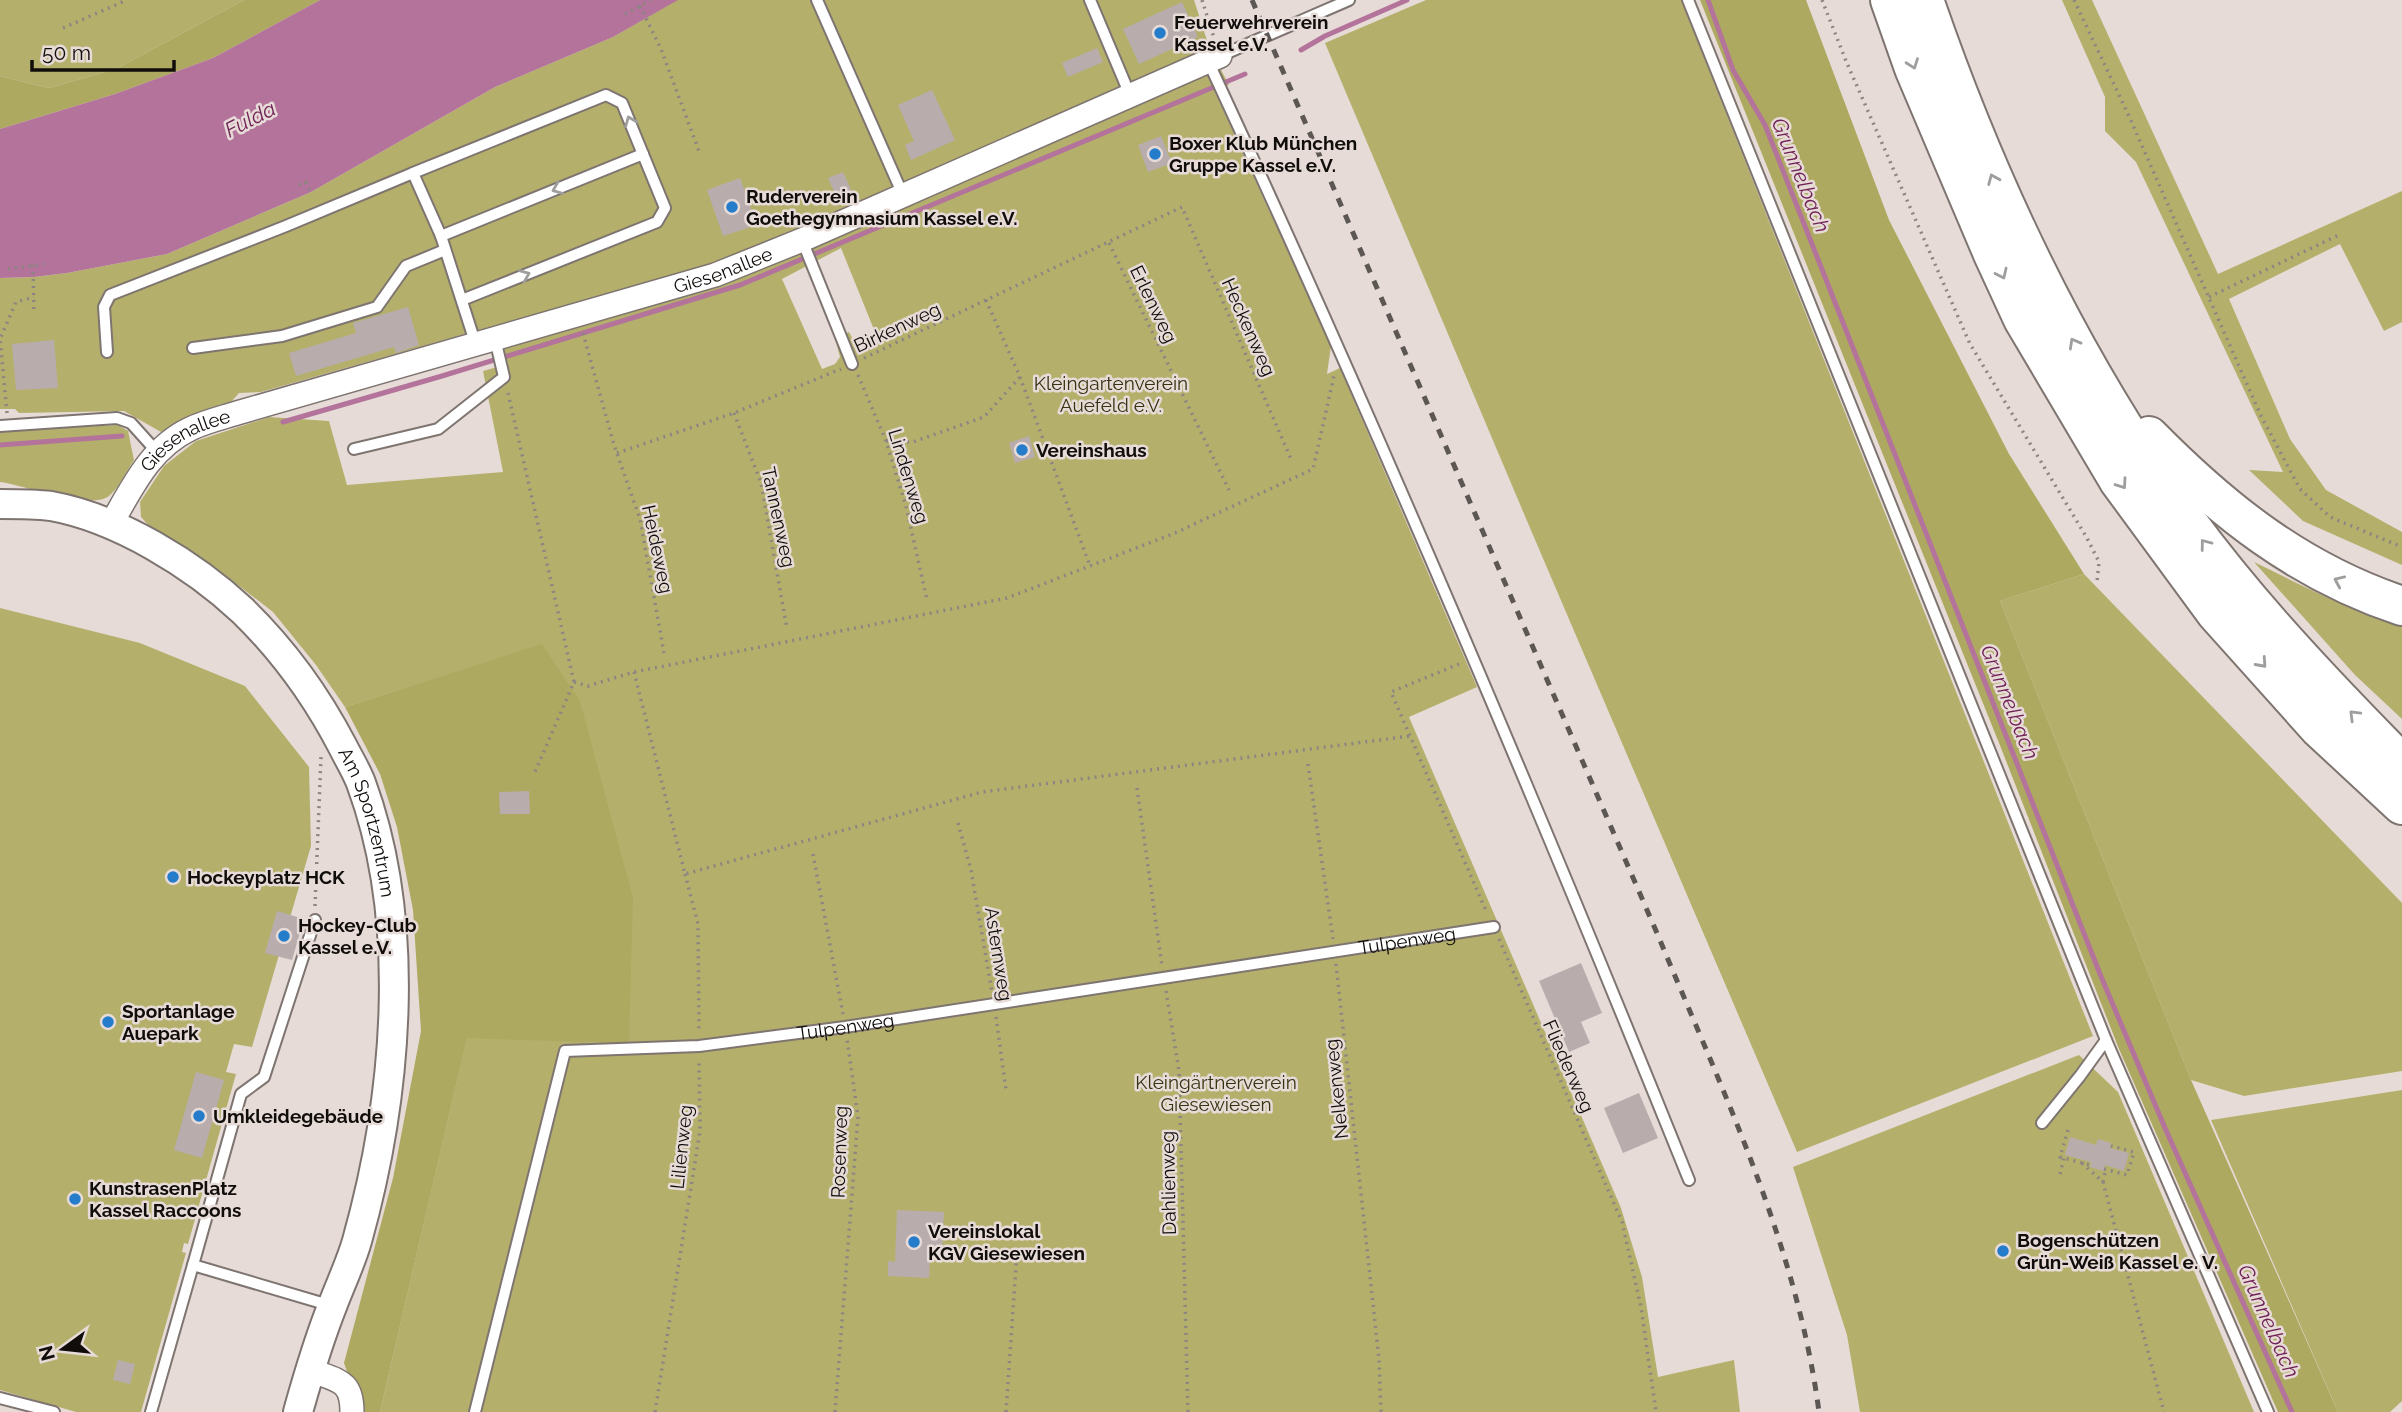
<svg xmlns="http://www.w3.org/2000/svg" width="2402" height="1412" viewBox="0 0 2402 1412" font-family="Raleway,sans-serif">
<rect width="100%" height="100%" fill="#e7dbd7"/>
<!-- green -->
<g fill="#b4b06c" fill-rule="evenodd">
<polygon points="0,0 244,0 116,69 49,88 0,76"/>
<path d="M677,0H1194L1209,47L1229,85L1214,90L1331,346L1327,374L1340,368L1477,687L1409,717L1621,1208L1642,1277L1658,1377L1734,1360L1740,1412H380L467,1037L629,1044L542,645L345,707L316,665L273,612L216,568L151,528L141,517L140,502L164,466L196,441L269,417L329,421L347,485L503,472L483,371L508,364L497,325L261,392L239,393L232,401L198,412L161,432L124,411L19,413L15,409H0V278L34,277L67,273L167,254L311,192L495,87L613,37ZM841,248L879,342L865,350L858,349L849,332L835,338L840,357L835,364L822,369L782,279Z"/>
<polygon points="1426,0 1681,0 2093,1036 1797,1152 1530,528 1325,43"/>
<polygon points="2062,0 2092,0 2218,274 2402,191 2402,322 2384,331 2340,244 2229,299 2290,439 2326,490 2402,532 2402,565 2303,521 2249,470 2283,472 2136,162 2105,131 2105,97"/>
<path d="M118,425L128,431L134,460C127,470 119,488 109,496C89,511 25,485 0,482V431Z"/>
<path d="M2254,562C2303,586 2350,610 2402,627V719L2355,675Z"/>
<polygon points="2084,574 2402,903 2402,1071 2244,1096 2191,1080 2000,601"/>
<polygon points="0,608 140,643 245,686 309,767 311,846 252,1047 234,1044 226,1072 236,1074 188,1244 184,1243 182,1252 186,1253 141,1412 76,1412 0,1390"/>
<polygon points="2079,1055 2118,1092 2254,1412 1860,1412 1847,1335 1793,1167"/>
<polygon points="2402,1090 2402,1401 2390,1412 2338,1412 2211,1120"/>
</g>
<!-- forest -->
<g fill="#aea960">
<polygon points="244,0 320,0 213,58 115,94 0,129 0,76 49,88 116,69"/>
<polygon points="1700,0 1806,0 1889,220 2009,454 2084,574 2000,601 2191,1080 2338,1412 2278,1412 2119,1049 1999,743"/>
<polygon points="542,644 580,701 633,898 629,1044 467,1038 380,1412 361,1412 344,1363 393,1178 421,1031 413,910 397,827 380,774 345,707"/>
</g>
<!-- water -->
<polygon fill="#b3739b" points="320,0 678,0 613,37 495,87 311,192 167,254 67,273 34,277 0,278 0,129 115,94 213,58"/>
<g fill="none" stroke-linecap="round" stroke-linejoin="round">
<!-- stream -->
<g stroke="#b3739b" stroke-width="5">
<polyline points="1708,0 1733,70 1765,125 2100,974 2165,1128 2292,1412"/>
<polyline points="1301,50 1325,36 1407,0"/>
<polyline points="283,422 442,376 740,285 1245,74"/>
<polyline points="0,445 122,436"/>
</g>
</g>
<!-- building -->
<g fill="#b9acad">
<polygon points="1182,2 1198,37 1139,64 1123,29"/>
<polygon points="1097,48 1103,62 1068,77 1062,63"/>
<polygon points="932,90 955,140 911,160 905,145 914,141 898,105"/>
<polygon points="1161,136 1172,163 1148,172 1138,145"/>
<polygon points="843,172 853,194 838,200 828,178"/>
<polygon points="740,178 757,225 723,236 707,190"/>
<polygon points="408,307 419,345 396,353 394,347 296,376 289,353 356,333 353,323"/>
<polygon points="54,340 58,388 16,390 12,344"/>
<polygon points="1029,436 1035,457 1015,463 1009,443"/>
<polygon points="529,791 530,814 500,814 499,792"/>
<polygon points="277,911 304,919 292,960 265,953"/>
<polygon points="1581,963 1602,1013 1581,1022 1590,1043 1569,1052 1539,981"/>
<polygon points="196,1072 224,1080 202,1158 174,1150"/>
<polygon points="1639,1093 1658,1138 1623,1153 1604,1108"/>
<polygon points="2070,1137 2096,1145 2098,1139 2111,1143 2110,1148 2129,1153 2124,1171 2105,1165 2104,1171 2090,1167 2091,1162 2065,1155"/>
<polygon points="897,1210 944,1212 942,1258 930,1257 929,1278 888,1276 888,1261 895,1262"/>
<polygon points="118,1360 135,1364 130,1384 113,1380"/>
</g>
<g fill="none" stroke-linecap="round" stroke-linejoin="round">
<!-- service casing -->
<g stroke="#7e7470" stroke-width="14">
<g id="service">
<polyline points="817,0 903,195"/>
<polyline points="1090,0 1130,95"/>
<polyline points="1688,0 2106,1040 2268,1412"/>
<polyline points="1220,56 1349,0"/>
<path d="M1208,61C1379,429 1537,803 1689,1180"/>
<polyline points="413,173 606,95 622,103 665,208 657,222 462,300"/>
<polyline points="441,236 643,154"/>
<polyline points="802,240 852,364"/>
<polyline points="193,348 282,336 377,307 406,266 445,250"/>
<polyline points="107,352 104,307 110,295 286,226 413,173 441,236 476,345"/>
<polyline points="0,426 117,418 131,423 158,453"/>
<polyline points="354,449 438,429 504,377 495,339"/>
<polyline points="2042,1123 2080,1076 2106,1040"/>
<polyline points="193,1265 241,1094 264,1077 315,920"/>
<polyline points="0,1398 54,1412"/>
<polyline points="151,1412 193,1265 332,1306"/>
<path id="s1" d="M475,1412L565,1051L699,1046L845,1027L1494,927"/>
</g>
</g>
<!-- minor casing -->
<g stroke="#7e7470" stroke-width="26">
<g id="minor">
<path id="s2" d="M111,524C132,488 150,448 190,429C204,422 221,418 237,413L715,275L802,240L1220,56"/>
<path d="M310,1370C337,1381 352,1379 352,1412"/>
</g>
</g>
<!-- tertiary casing -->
<g stroke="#7e7470" stroke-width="32">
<g id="tertiary">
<path id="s3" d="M0,504C17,504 34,504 51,506C118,518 194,565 243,611C285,652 316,695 343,747C349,759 356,770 361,783C413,924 397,1098 357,1241C351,1262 341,1283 333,1304C319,1339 308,1376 298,1412"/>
</g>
</g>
<!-- motorway casing -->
<g stroke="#7e7470" stroke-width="42">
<g id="motorway">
<polyline points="1890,0 1914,68 1993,254 2023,319 2119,481 2216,613 2319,728 2402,805"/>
<path d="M1924,0C1982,169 2057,331 2157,479C2227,583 2314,675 2402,764"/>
<path d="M2149,436C2224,512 2300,572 2402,606"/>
</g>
</g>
<!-- path -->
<g stroke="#8d8581" stroke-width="3.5" stroke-dasharray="2 5" stroke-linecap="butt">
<polyline points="1202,0 1214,38"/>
<polyline points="1822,0 1846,61 1970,344 2087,538 2099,562 2097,582"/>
<polyline points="2074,0 2128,114 2261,416 2300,489 2330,517 2402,547"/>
<polyline points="640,6 661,49 700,154"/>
<polyline points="625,14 651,0"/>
<polyline points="63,28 127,0"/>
<polyline points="305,182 311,192"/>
<polyline points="299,185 311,180"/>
<polyline points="1109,243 1229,490"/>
<polyline points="33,265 34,314"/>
<polyline points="8,269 44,264"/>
<polyline points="2209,297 2341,234"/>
<polyline points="986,300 1020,377 1090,566"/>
<polyline points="583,333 614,445 640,519 664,653"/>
<polyline points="864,358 1182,207 1291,459"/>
<polyline points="858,375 886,441 906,506 927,600"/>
<polyline points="508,393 574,682 534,774"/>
<polyline points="7,413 0,339 16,302 34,297"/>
<polyline points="734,413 761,483 787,629"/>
<polyline points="886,441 913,442 984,417 1020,377"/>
<polyline points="617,453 734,413 841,369"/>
<polyline points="1459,664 1391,692 1487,913"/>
<polyline points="634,672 685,874 982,792 1410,736"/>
<polyline points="574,682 588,686 634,672 1007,598 1175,533 1313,469 1334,376"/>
<polyline points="1308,764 1333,939"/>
<polyline points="1137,788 1162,966"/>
<polyline points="958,823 971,870 992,992"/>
<polyline points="813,854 843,1014"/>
<polyline points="685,874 698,924 699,1032"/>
<polyline points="315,906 321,757"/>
<polyline points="1499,939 1622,1222 1641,1307 1656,1412"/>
<polyline points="1336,964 1379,1359 1381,1412"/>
<polyline points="1166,991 1179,1071 1188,1412"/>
<polyline points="996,1017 1006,1090"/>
<polyline points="2068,1130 2060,1157 2090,1165"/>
<polyline points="2082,1163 2103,1182 2164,1412"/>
<polyline points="2104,1169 2127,1175 2134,1152 2111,1146"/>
<polyline points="2060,1174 2064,1158"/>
<polyline points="2103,1182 2106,1169"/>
<polyline points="655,1412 700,1131 699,1061"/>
<polyline points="835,1412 858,1117 847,1039"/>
<polyline points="1006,1412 1017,1251"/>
</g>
<!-- service -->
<use href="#service" stroke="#fff" stroke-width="10"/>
<!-- minor -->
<use href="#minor" stroke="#fff" stroke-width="23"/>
<!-- tertiary -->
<use href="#tertiary" stroke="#fff" stroke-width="28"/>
<!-- motorway -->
<use href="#motorway" stroke="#fff" stroke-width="38"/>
<!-- rail -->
<path stroke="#5d5754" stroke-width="5" stroke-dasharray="9 9" stroke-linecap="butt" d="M1252,0L1657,933C1721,1088 1797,1244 1819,1412"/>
</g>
<!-- one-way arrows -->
<defs><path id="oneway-chevron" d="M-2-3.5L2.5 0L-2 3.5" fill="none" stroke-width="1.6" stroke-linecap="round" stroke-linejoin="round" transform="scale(1.75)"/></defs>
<g stroke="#9f9e9d">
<use href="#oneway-chevron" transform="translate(1913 64) rotate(70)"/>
<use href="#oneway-chevron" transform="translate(630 121) rotate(-112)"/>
<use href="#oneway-chevron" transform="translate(1993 179) rotate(-113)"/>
<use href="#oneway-chevron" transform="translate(557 189) rotate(158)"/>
<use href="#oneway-chevron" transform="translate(2002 274) rotate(65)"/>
<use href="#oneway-chevron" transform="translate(525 275) rotate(-22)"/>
<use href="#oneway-chevron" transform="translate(2074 343) rotate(-119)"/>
<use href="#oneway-chevron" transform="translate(2122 484) rotate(55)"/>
<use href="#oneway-chevron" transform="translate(2205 544) rotate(-127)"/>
<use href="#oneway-chevron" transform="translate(2339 581) rotate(-156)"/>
<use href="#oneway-chevron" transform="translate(2262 663) rotate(48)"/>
<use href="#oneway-chevron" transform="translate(2354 715) rotate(-135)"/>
</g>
<!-- markers -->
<g fill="#257cca" stroke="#e7dbd7" stroke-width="2.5">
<circle cx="1160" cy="33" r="7"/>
<circle cx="1155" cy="154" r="7"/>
<circle cx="732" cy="207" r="7"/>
<circle cx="1022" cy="450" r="7"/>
<circle cx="173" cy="877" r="7"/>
<circle cx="284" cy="936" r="7"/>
<circle cx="108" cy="1022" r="7"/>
<circle cx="199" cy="1116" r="7"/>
<circle cx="75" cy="1199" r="7"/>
<circle cx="914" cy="1242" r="7"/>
<circle cx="2003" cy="1251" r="7"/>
</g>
<g text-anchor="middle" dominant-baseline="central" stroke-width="5" stroke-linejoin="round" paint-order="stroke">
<!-- poi labels -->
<g font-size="19" font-weight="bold" fill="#100d0b" stroke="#e7dbd7" text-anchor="start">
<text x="1174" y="22">Feuerwehrverein<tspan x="1174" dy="22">Kassel e.V.</tspan></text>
<text x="1169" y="143">Boxer Klub München<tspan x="1169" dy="22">Gruppe Kassel e.V.</tspan></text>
<text x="746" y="196">Ruderverein<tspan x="746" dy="22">Goethegymnasium Kassel e.V.</tspan></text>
<text x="1036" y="450">Vereinshaus</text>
<text x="187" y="877">Hockeyplatz HCK</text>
<text x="298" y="925">Hockey-Club<tspan x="298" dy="22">Kassel e.V.</tspan></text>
<text x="122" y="1011">Sportanlage<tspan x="122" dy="22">Auepark</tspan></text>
<text x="213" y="1116">Umkleidegebäude</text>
<text x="89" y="1188">KunstrasenPlatz<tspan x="89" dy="22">Kassel Raccoons</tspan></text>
<text x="928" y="1231">Vereinslokal<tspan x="928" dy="22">KGV Giesewiesen</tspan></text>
<text x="2017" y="1240">Bogenschützen<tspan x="2017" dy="22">Grün-Weiß Kassel e. V.</tspan></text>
</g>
<!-- street labels -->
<g font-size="19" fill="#100d0b" stroke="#e7dbd7">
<text stroke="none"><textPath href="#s2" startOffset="682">Giesenallee</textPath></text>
<text transform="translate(1154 304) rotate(64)">Erlenweg</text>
<text transform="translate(897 327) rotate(-25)">Birkenweg</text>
<text transform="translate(1249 327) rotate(66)">Heckenweg</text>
<text stroke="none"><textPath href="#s2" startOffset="116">Giesenallee</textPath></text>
<text transform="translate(909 476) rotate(73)">Lindenweg</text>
<text transform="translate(779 517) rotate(78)">Tannenweg</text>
<text transform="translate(658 549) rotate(78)">Heideweg</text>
<text stroke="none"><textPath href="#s3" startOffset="522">Am Sportzentrum</textPath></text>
<text stroke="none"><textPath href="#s1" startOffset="1222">Tulpenweg</textPath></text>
<text transform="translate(999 954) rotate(81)">Asternweg</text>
<text stroke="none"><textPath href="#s1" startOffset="654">Tulpenweg</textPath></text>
<text transform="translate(1569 1066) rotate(66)">Fliederweg</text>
<text transform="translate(1336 1089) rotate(-96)">Nelkenweg</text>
<text transform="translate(681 1147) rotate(-84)">Lilienweg</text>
<text transform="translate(839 1152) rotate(-88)">Rosenweg</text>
<text transform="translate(1168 1183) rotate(-91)">Dahlienweg</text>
</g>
<!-- park labels -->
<g font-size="19" fill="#353312" stroke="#e7dbd7">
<text x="1111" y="383">Kleingartenverein<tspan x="1111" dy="22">Auefeld e.V.</tspan></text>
<text x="1216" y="1082">Kleingärtnerverein<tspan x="1216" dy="22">Giesewiesen</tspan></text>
</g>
<!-- water labels -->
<g font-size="21" font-style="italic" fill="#702257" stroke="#e7dbd7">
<text transform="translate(250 119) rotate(-27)">Fulda</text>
<text transform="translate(1801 175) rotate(68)">Grunnelbach</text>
<text transform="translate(2010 702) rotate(68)">Grunnelbach</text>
<text transform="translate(2269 1321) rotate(66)">Grunnelbach</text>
</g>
</g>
<!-- north arrow -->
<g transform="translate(63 1349) rotate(255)" stroke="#e7dbd7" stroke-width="5" paint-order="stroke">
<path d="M0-5L12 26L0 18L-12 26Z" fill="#100d0b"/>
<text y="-10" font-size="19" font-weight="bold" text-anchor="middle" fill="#100d0b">N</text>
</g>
<!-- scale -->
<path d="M32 60v10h142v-10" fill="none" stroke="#100d0b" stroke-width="3.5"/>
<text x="42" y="60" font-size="21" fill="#100d0b" stroke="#e7dbd7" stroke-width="5" paint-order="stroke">50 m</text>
</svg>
